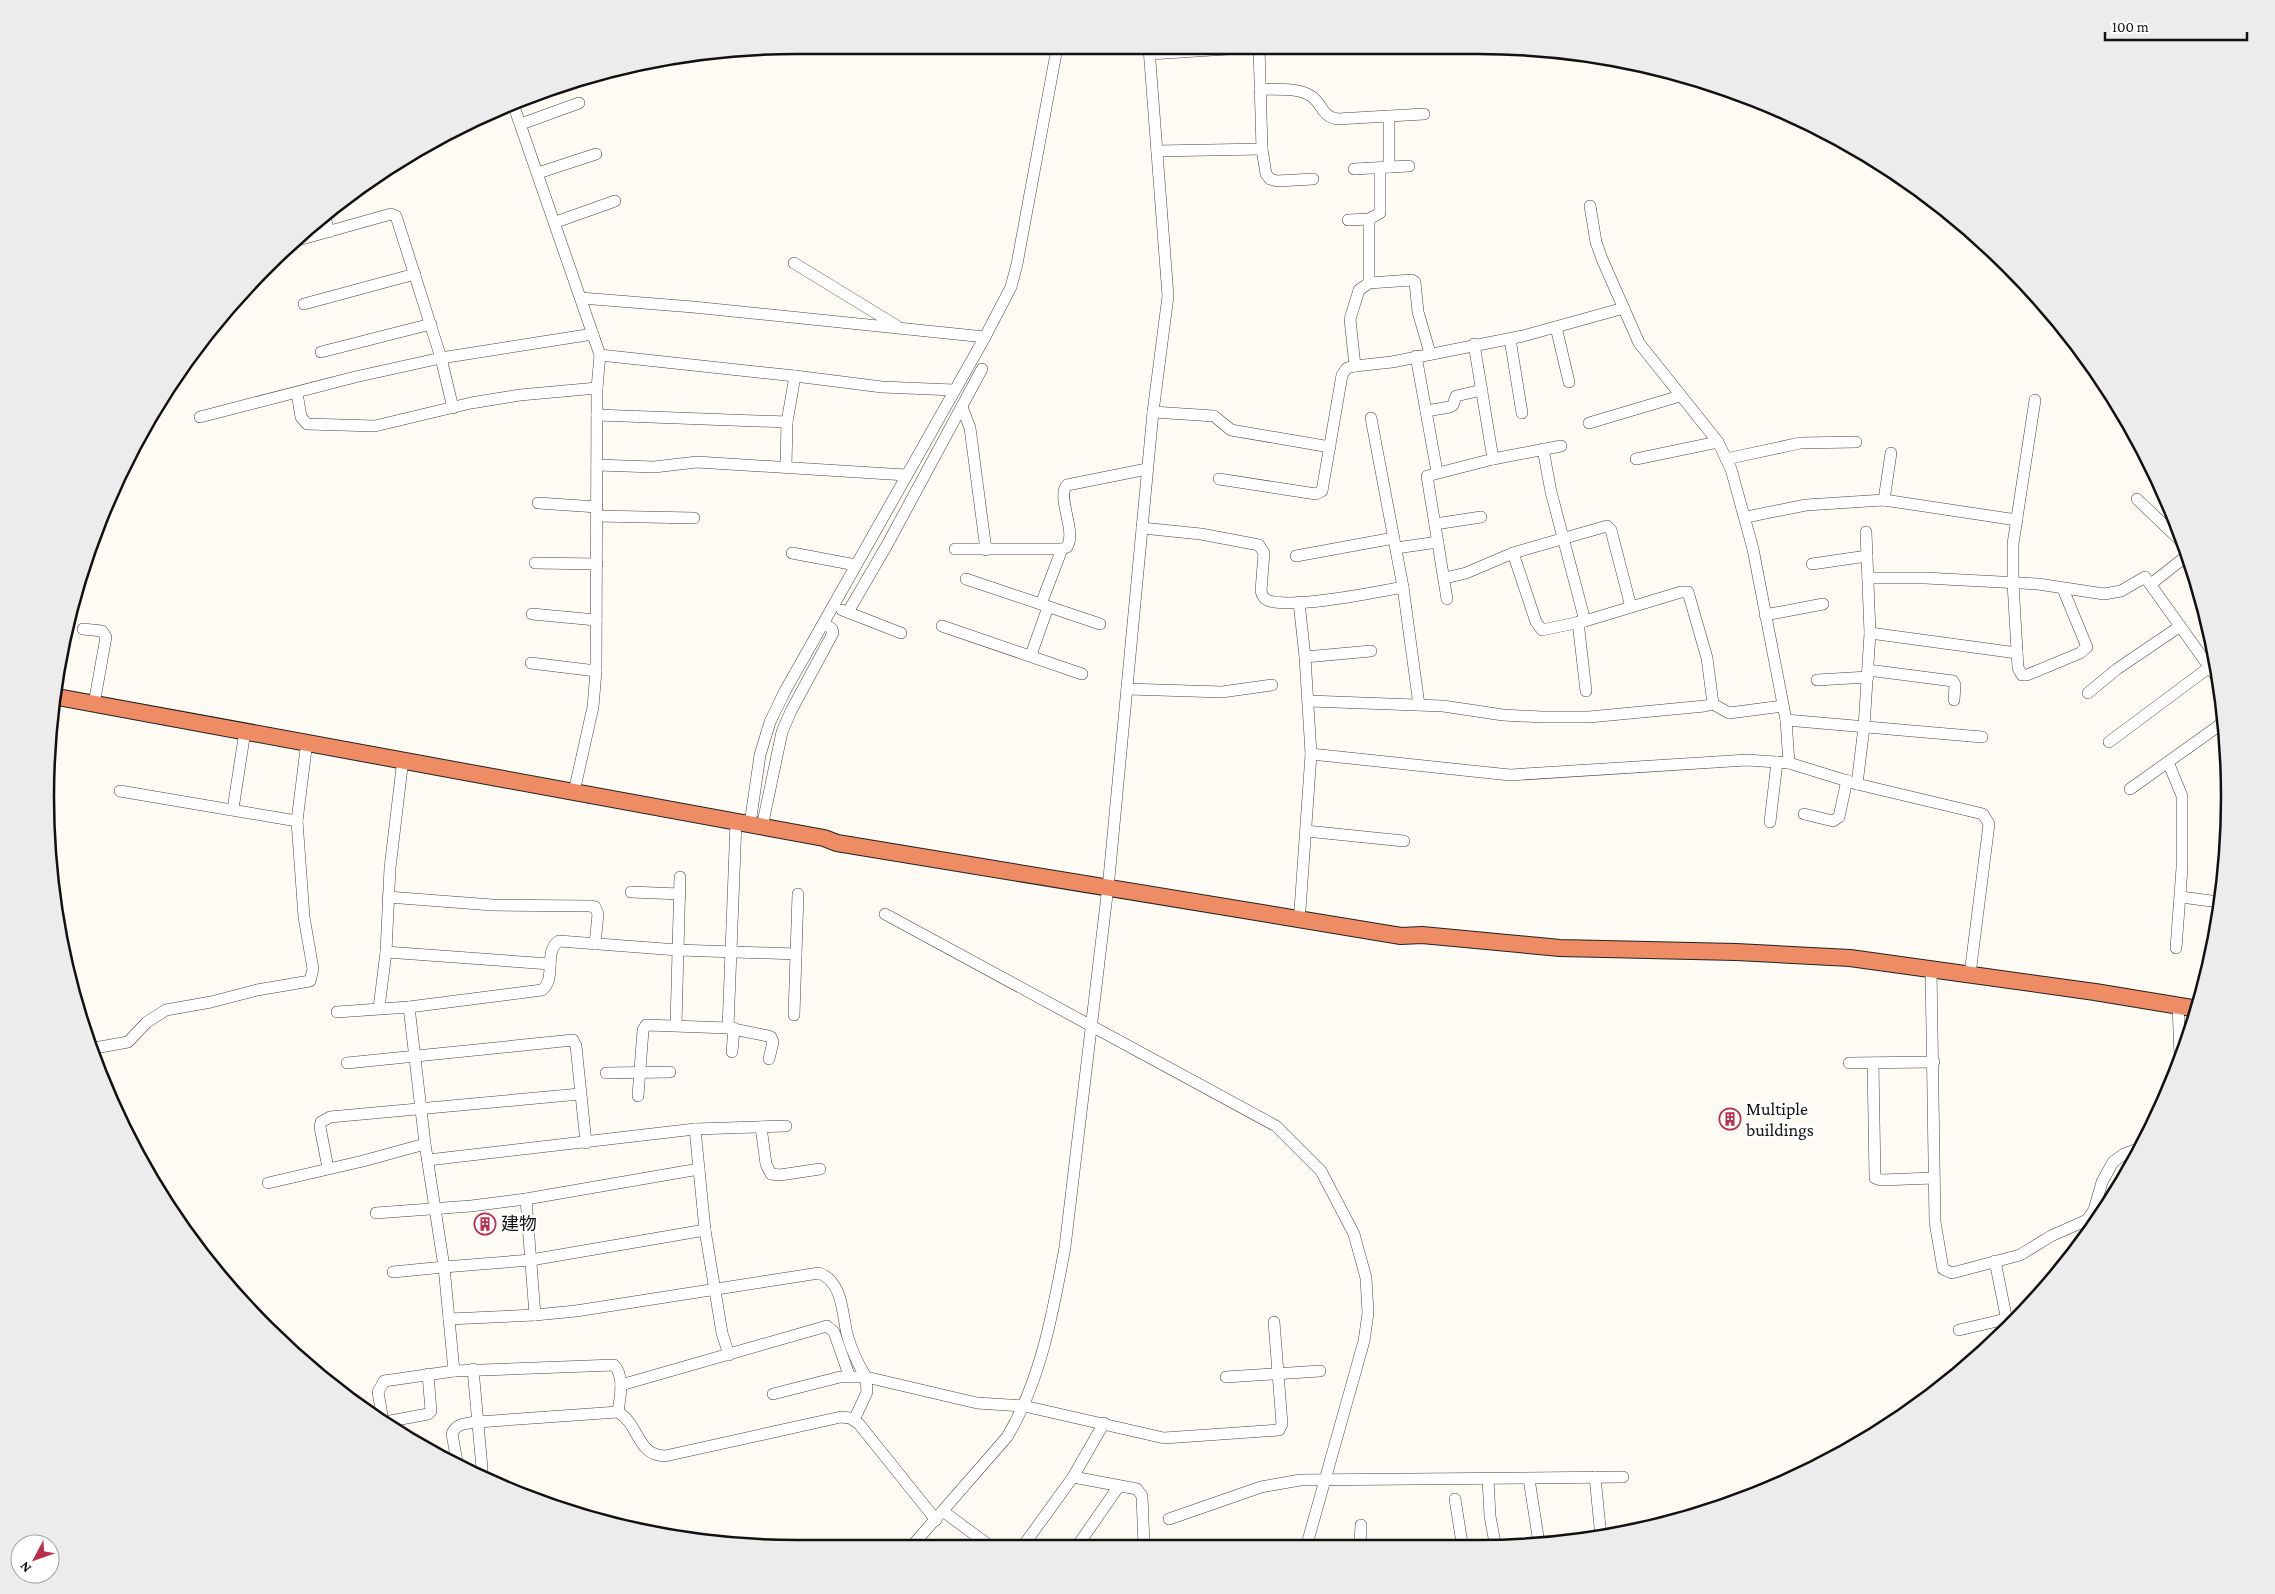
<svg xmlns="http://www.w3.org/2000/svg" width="2275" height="1594" viewBox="0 0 2275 1594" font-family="'Crimson Pro','Noto Sans SC',serif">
<rect width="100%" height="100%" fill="#fefbf5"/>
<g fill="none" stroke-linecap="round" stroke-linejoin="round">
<!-- minor casing -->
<g stroke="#444" stroke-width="12">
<g id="minor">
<polyline points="1259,47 1262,149 1266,174 1270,179 1277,181 1313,179"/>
<polyline points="1150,54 1259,47"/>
<path d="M1260,89C1275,90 1298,87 1311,96C1323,104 1321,116 1337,119L1424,114"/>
<polyline points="512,101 600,355 597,388 596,671 593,707 574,792"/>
<polyline points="1389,116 1389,167"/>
<polyline points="521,124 579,103"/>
<polyline points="1157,151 1262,149"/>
<polyline points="1354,169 1409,166"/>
<polyline points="538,173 596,154"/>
<polyline points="1590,206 1596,242 1602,259 1639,343 1718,442 1731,469 1753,549 1786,720 1789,763"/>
<polyline points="324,214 329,232"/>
<polyline points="1369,219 1369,283"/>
<polyline points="1348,220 1369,219 1380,213 1380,168"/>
<polyline points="556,222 615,201"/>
<polyline points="291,242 391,214 396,216 441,358 453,408"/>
<polyline points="794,263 897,326"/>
<polyline points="581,298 693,307 985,337"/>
<polyline points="304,304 415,274"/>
<polyline points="1556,327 1569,382"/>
<polyline points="1510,339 1522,413"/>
<polyline points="1474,344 1493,459"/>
<polyline points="321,352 431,324"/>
<polyline points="600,355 795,376 882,387 954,390"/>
<polyline points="1416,356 1437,472"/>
<polyline points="1355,366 1350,319 1359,290 1369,283 1412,280 1415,282 1418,312 1430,353"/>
<polyline points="297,393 301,417 307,424 375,426 471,403 520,395 597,388"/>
<polyline points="2035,400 2013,544 2013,583 2018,668 2022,675 2027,675 2080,653 2087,647 2063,589"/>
<polyline points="962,407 970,428 986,550"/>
<polyline points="1426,411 1450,407 1453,405 1456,396 1482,390"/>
<polyline points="1153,412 1214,416 1231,430 1330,447"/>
<polyline points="597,415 787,422"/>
<polyline points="200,417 355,377 441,358 593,334"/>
<polyline points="1371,418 1403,587 1419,705"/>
<polyline points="1589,423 1680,396"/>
<polyline points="1543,449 1551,492 1585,621"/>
<polyline points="1636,459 1718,442"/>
<polyline points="1726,459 1800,443 1856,442"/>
<polyline points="597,465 654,467 697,462 906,475"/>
<polyline points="786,466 787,422 795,376"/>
<polyline points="1219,479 1316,494 1322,491 1342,375 1347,368 1355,366 1392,362 1523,336 1624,308"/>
<polyline points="2137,499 2186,546"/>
<polyline points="1884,500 1891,453"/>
<polyline points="538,503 597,507"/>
<polyline points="597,516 694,518"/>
<polyline points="1746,517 1806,505 1884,500 2017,520"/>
<polyline points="1435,524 1481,517"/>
<path d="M1142,528L1201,534L1259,545L1264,553L1261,591C1262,595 1263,598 1267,600C1290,610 1376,592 1403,587"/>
<polyline points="1396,548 1438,542"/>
<path d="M955,549H1062L1067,547C1077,531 1056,497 1067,485L1147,469"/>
<polyline points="792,553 856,565"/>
<polyline points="1296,556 1394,538"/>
<polyline points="535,563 597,564"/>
<polyline points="1812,564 1867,556"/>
<polyline points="1445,578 1466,573 1513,553 1607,526 1611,530 1631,607"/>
<polyline points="1868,578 1925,578 2038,584 2104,594 2121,591 2145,577 2220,682"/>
<polyline points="966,579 1100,624"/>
<polyline points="2151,584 2189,554"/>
<polyline points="1447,599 1427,476 1493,459 1561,446"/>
<polyline points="1299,602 1305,657 1311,754 1510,775 1747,760 1789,763 1857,784 1983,814 1989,824 1970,974"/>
<polyline points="1041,604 1062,549"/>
<polyline points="842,610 901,633"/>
<polyline points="848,612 887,545 982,369"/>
<polyline points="532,614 596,620"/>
<polyline points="1765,615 1823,604"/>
<polyline points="1578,622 1586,691"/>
<polyline points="942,626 1082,674"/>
<polyline points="83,629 102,631 106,637 94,704"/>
<polyline points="1870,633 2017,653"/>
<polyline points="1031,655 1048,607"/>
<polyline points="1305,657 1371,651"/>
<polyline points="531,663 596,671"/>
<polyline points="1868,670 1953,681 1955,685 1954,700"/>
<polyline points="1817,680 1868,677"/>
<polyline points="1127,689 1222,692 1272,685"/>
<polyline points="2088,693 2117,669 2179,627"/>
<polyline points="1309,701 1443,706 1503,715 1542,717 1589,717 1705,706 1713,704 1707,658 1688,592 1681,592 1585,621 1542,630 1536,622 1513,553"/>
<polyline points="1713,704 1729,713 1783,706"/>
<polyline points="1786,720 1982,737"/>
<polyline points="2109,742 2215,663"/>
<polyline points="2168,762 2182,796 2182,868 2176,948"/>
<polyline points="1857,784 1864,727 1870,633 1866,532"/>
<polyline points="2130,789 2224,722"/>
<polyline points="120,791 297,821"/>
<polyline points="233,809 245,731"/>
<polyline points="1804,814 1833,821 1839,817 1847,780"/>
<polyline points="1770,822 1777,762"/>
<polyline points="750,824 760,755 770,722 785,691 985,337 1011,287 1017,264 1057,48"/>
<polyline points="762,827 782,732 791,711 833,633 832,629 824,623"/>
<polyline points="1306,831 1404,841"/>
<polyline points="631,892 680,894"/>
<polyline points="388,897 492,905 590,906 595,907 598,914 595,944"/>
<polyline points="2181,897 2219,902"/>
<polyline points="1300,910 1311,754"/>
<polyline points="885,914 1276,1126 1321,1171 1354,1234 1366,1278 1368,1313 1364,1341 1307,1544"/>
<polyline points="386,952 550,964"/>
<polyline points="1931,968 1935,1222 1943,1269 1952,1273 2020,1255 2051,1236 2087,1220 2094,1210 2102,1182 2113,1162 2124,1154 2141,1148"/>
<polyline points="2178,1005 2180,1056"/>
<polyline points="409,1007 425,1144 444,1267 531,1260 705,1230"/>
<polyline points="379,1008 386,952 390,868 403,759"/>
<path d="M337,1012L409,1007L542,990C557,979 543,951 559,941L678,950L796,954"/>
<polyline points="794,1015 798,894"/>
<polyline points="676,1025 680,877"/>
<polyline points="728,1028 736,822"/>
<polyline points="89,1049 128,1042 147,1022 166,1010 211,1002 257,990 310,981 313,969 304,917 297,821 307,741"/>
<polyline points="732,1052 734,1028"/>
<polyline points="347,1063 573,1040 576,1046 586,1143"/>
<polyline points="1849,1063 1934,1062"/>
<polyline points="1873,1063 1875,1178 1881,1180 1934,1178"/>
<polyline points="606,1073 670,1072"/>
<polyline points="638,1096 643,1030 646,1025 728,1028 768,1036 771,1037 773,1042 769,1059"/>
<polyline points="761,1127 766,1164 771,1174 780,1175 820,1169"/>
<polyline points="695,1129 705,1230 722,1333 729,1355"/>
<polyline points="428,1160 695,1129 786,1126"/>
<polyline points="328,1168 320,1127 321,1122 330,1117 580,1094"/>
<polyline points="268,1183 363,1161 425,1144"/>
<path d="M526,1199L535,1315L576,1311L819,1273C843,1282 842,1313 847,1334C851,1349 858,1364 866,1377L977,1403L1024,1406L1164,1438L1279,1430L1282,1424L1274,1322"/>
<polyline points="376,1213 471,1206 526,1199 699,1169"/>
<polyline points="1995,1261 2008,1326"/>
<polyline points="449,1319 535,1315"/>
<polyline points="1959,1330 2006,1319"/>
<path d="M454,1371L614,1365C625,1377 620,1397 618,1412"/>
<polyline points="1226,1377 1320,1371"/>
<polyline points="621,1385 827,1326 834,1332 849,1375"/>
<polyline points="773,1394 840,1377 866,1377 867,1392 854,1420"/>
<polyline points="383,1421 378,1392 384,1381 454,1371 444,1267 393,1272"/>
<polyline points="385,1422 428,1414 431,1411 428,1374"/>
<path d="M458,1467L452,1434C456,1423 467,1423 478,1422L618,1412C640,1425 636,1455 665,1456L841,1417L850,1418L859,1424L936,1520"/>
<polyline points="472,1474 480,1473 482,1468 473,1369"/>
<polyline points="1073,1477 1137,1489 1142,1496 1144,1545"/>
<polyline points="1595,1477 1601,1537"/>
<polyline points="1488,1479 1490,1516 1495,1543"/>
<polyline points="1529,1479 1539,1543"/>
<polyline points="1455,1499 1462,1543"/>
<polyline points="944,1512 990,1546"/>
<polyline points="1169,1519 1261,1487 1300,1480 1623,1477"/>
<polyline points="1360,1544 1361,1525"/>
<polyline points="1078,1545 1119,1486"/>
<path d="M912,1546L1007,1437C1041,1380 1053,1312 1065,1247L1109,878L1153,412L1168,296L1149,48"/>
<polyline points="1023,1546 1073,1477 1104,1423"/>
</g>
</g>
<!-- highway casing -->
<g stroke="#222" stroke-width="18">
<polyline id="highway" points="52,696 824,838 837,843 1401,936 1422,935 1560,948 1736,952 1850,958 2095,992 2198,1009"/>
</g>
<!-- minor -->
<use href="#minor" stroke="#fff" stroke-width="11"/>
<!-- highway -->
<use href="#highway" stroke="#ed8c65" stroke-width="16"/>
</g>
<!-- icons -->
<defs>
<g id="building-ring" transform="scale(1.125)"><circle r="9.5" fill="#fff" stroke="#bb2f4e" stroke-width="1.5"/><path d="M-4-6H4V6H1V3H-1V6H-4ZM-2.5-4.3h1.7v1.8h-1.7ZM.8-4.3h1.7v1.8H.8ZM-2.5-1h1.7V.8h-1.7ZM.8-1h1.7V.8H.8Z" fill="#bb2f4e"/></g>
</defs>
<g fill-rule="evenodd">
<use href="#building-ring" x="1730" y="1119"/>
<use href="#building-ring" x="485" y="1224"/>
</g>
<g text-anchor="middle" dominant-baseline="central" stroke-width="5" stroke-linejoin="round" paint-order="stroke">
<!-- poi labels -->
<g font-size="18" fill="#111" stroke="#fff" text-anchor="start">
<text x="1746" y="1109">Multiple<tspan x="1746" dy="21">buildings</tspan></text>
<text x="501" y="1224">建物</text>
</g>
</g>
<!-- crop -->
<path d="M0 0H2275V1594H0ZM797 54H1478A743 743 0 0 1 2221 797V797A743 743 0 0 1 1478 1540H797A743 743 0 0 1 54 797V797A743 743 0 0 1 797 54Z" fill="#ececec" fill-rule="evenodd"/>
<path fill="none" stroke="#111" stroke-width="2.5" d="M797 54H1478A743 743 0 0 1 2221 797V797A743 743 0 0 1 1478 1540H797A743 743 0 0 1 54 797V797A743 743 0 0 1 797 54Z"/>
<!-- north arrow -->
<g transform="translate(35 1559) rotate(229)"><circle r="24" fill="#ffffff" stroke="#a0a0a0"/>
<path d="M0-4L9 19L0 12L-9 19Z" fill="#bb2f4e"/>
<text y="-8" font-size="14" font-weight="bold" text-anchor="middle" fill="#111111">N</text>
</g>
<!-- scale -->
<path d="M2105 32v8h142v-8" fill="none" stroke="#111111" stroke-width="2.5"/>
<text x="2112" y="32" font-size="15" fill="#111111" stroke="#ffffff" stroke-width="4" paint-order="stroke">100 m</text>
</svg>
